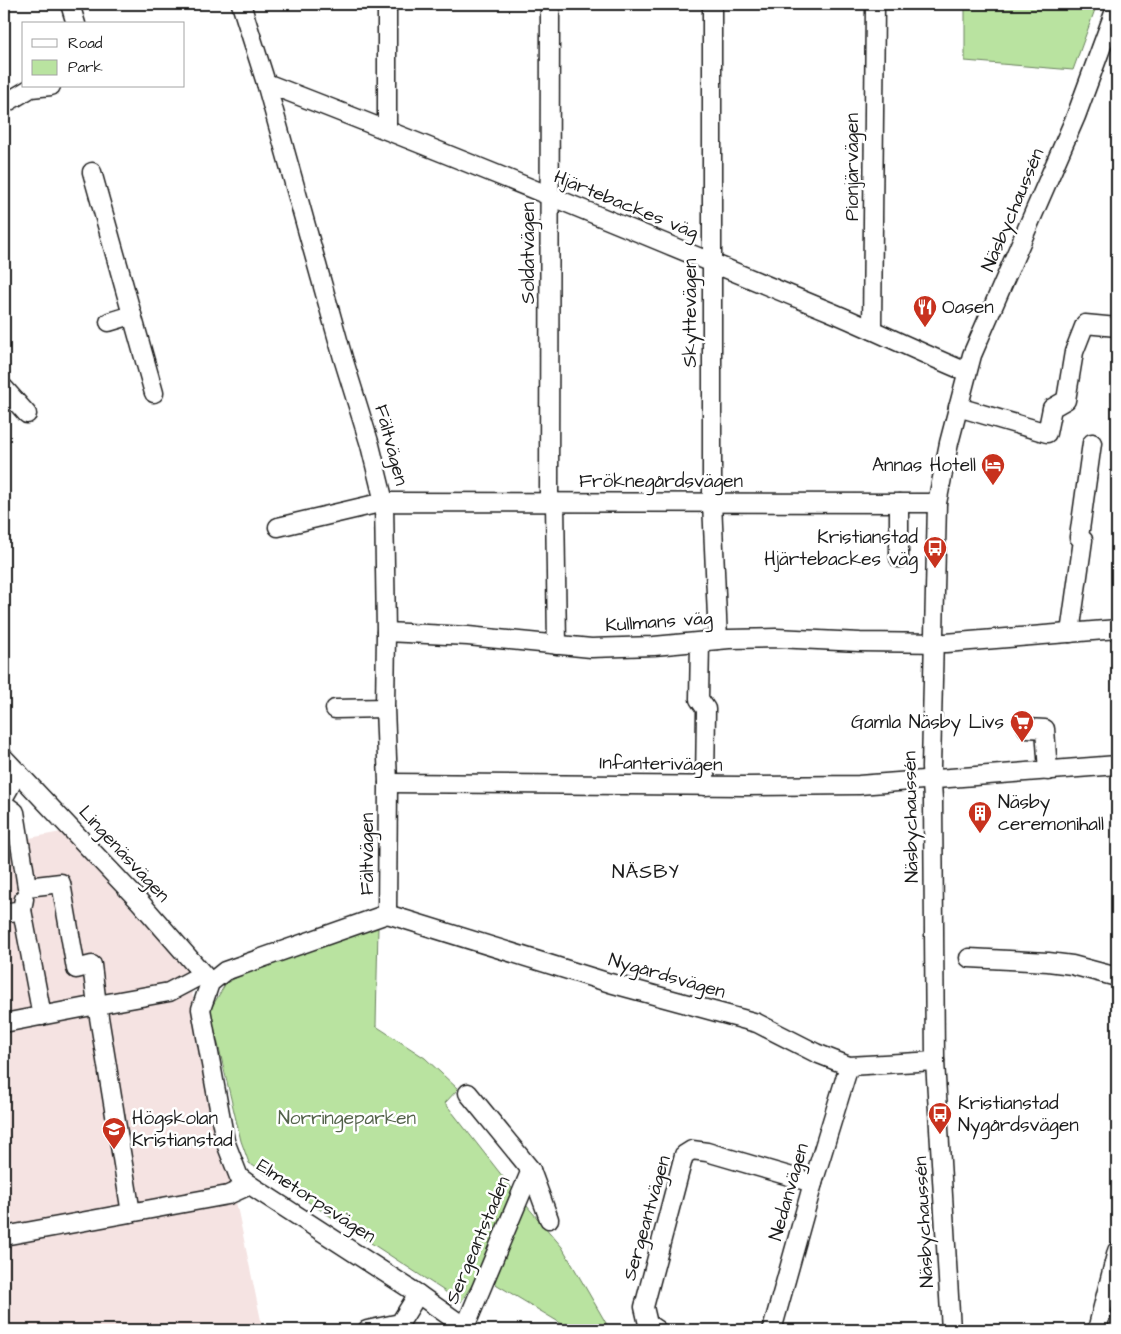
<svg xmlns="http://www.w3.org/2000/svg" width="1121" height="1334" viewBox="0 0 1121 1334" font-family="'Architects Daughter',sans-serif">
<rect width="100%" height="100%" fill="#fff"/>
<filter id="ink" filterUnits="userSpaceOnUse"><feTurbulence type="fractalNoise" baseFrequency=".02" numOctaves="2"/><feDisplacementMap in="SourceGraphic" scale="10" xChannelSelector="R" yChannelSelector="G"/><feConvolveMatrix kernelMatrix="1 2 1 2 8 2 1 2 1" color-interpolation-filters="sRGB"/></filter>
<g filter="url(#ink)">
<!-- built -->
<polygon fill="#f5e3e2" points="61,832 187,969 263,1330 4,1330 4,843"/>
<!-- green -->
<g fill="#b9e3a0" stroke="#6a805e">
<polygon points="965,4 1097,4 1073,70 965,61"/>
<polygon points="378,926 376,1026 425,1058 458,1089 445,1103 514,1191 562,1247 610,1330 572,1330 479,1274 461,1302 249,1163 241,1141 210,1010 226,983 259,966"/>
</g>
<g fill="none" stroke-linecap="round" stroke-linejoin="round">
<!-- minor casing -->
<g stroke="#1c1c1c" stroke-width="21">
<g id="minor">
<polyline points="70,4 76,24"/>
<polyline points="241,4 266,83 343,358 370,445 384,502 386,632 385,708 388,783 387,914"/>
<polyline points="387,4 387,130"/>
<polyline points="712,4 712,502 718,640"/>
<path d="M266,83C455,156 643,234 831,312C876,331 921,353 967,372"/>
<polyline points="4,104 31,88 51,86"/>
<polyline points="92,172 154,393"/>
<polyline points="109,322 132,315"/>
<polyline points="872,330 875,4"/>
<polyline points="4,388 27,414"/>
<polyline points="958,407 1047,433 1052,408 1066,400 1074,352 1085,324 1117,327"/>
<polyline points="549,502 550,4"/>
<polyline points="555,502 557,645"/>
<polyline points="899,503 899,558"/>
<polyline points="278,527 384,502 937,503"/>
<polyline points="386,632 468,636 591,648 654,646 729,639 776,638 860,642 946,643 1117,629"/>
<polyline points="1070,633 1083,540 1079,537 1092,443"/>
<polyline points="700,642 699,699 706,709 705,786"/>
<polyline points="335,709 385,708"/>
<polyline points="1027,728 1045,729 1048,771"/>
<polyline points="4,758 140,902 210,982"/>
<polyline points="388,783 745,786 859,785 1117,765"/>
<polyline points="4,797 18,772"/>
<polyline points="4,804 15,812 27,887 61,883 76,969 92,965 97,1005 4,1023"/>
<polyline points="22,910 42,1016"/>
<polyline points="4,913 22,910 24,899"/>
<polyline points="387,914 225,971 210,983 201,1009 225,1141 239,1177 250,1185 418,1294 469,1330"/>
<polyline points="387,914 610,983 757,1023 816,1053 849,1066 935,1061"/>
<polyline points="969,958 1048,962 1072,965 1117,977"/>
<polyline points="468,1093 531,1170 549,1219"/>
<polyline points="131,1213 97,1005 169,992 203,974"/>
<polyline points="4,1236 228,1195 250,1185"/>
<polyline points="465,1327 531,1170"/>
<polyline points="367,1330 400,1323 418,1294"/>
<polyline points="657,1330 648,1324 644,1307 684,1155 692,1150 707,1152 813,1183"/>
<polyline points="772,1330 813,1183 849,1066"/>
<polyline points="951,1330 935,1061 933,800 931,767 937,503 949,443 972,355 1076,116 1117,5"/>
<polyline points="1097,1330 1117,1251"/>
</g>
</g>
<!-- minor -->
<use href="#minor" stroke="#fff" stroke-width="18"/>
</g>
</g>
<!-- icons -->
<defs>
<g id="restaurant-pin" transform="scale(1.25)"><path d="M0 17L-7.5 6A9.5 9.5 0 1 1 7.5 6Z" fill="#c8321e" stroke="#fff"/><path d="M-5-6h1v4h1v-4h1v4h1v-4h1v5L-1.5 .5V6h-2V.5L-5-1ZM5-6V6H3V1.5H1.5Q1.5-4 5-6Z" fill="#fff"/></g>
<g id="hotel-pin" transform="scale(1.25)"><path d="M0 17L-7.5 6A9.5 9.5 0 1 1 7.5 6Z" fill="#c8321e" stroke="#fff"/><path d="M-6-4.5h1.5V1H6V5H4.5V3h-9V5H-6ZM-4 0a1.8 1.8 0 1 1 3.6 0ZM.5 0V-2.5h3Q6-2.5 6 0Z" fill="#fff"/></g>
<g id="bus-pin" transform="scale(1.25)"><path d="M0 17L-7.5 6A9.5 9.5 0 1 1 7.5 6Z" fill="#c8321e" stroke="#fff"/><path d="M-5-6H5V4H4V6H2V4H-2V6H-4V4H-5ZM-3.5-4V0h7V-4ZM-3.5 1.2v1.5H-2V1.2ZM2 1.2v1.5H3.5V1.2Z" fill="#fff"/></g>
<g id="supermarket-pin" transform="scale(1.25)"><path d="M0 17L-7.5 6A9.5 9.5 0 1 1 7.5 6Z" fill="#c8321e" stroke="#fff"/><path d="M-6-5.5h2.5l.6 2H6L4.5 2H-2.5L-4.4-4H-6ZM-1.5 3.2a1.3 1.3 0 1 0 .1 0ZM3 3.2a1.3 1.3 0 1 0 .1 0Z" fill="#fff"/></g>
<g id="building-pin" transform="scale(1.25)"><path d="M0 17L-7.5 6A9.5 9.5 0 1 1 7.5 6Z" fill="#c8321e" stroke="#fff"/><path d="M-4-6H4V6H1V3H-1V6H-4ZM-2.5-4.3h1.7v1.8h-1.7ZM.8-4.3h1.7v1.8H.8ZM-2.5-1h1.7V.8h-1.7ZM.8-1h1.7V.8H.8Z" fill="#fff"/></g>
<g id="university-pin" transform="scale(1.25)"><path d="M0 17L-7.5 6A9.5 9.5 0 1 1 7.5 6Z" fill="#c8321e" stroke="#fff"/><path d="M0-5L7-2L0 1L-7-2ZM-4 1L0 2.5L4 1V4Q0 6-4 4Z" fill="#fff"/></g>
</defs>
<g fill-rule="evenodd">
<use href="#restaurant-pin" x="925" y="307"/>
<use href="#hotel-pin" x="993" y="465"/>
<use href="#bus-pin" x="935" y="548"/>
<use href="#supermarket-pin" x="1022" y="722"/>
<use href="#building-pin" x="980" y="813"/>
<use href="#bus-pin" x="940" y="1114"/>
<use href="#university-pin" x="114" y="1129"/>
</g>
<g text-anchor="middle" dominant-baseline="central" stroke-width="5" stroke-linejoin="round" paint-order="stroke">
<!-- street labels -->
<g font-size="19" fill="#1c1c1c" stroke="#fff">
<text transform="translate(852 167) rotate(-90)">Pionjärvägen</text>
<text transform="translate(626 205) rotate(22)">Hjärtebackes väg</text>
<text transform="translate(1013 210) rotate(-67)">Näsbychaussén</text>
<text transform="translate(528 253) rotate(-90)">Soldatvägen</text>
<text transform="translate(690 313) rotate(-90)">Skyttevägen</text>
<text transform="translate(391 445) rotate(75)">Fältvägen</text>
<text x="661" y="481">Fröknegårdsvägen</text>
<text transform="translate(659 622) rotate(-4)">Kullmans väg</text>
<text transform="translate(661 764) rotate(1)">Infanterivägen</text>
<text transform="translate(911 817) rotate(-91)">Näsbychaussén</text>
<text transform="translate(124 854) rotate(47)">Lingenäsvägen</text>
<text transform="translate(367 854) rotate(-90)">Fältvägen</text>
<text transform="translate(667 976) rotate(16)">Nygårdsvägen</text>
<text transform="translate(789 1192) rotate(-74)">Nedanvägen</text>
<text transform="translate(316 1201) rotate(33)">Elmetorpsvägen</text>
<text transform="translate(647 1218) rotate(-74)">Sergeantvägen</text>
<text transform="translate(924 1222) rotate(-93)">Näsbychaussén</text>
<text transform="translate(478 1240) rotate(-67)">Sergeantstaden</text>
</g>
<!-- poi labels -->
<g font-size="19" fill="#1c1c1c" stroke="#fff" text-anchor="start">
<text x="942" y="307">Oasen</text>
<text x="976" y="465" text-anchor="end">Annas Hotell</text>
<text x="918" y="537" text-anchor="end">Kristianstad<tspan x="918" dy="22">Hjärtebackes väg</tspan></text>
<text x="1004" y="722" text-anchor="end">Gamla Näsby Livs</text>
<text x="998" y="802">Näsby<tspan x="998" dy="22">ceremonihall</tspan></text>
<text x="958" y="1103">Kristianstad<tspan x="958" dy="22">Nygårdsvägen</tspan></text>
<text x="132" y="1118">Högskolan<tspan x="132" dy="22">Kristianstad</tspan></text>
</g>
<!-- park labels -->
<g font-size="19" fill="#53624a" stroke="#fff">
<text x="347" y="1118">Norringeparken</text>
</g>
<!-- neighbourhood labels -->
<g font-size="20" letter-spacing="1" fill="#1c1c1c" stroke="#fff">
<text x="646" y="872">NÄSBY</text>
</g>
</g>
<!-- margin -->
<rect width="1121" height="1334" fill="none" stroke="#fff" stroke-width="20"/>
<rect x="10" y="10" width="1101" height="1314" fill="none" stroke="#1c1c1c" stroke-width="2" filter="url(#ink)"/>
<!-- legend -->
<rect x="22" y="22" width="162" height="65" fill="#ffffff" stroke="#a4a4a4"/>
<rect x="32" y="39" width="25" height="8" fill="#ffffff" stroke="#a4a4a4"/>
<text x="68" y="48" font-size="15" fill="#1c1c1c">Road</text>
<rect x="32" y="60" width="25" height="15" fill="#b9e3a0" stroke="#a4a4a4"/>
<text x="68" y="72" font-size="15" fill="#1c1c1c">Park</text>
</svg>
